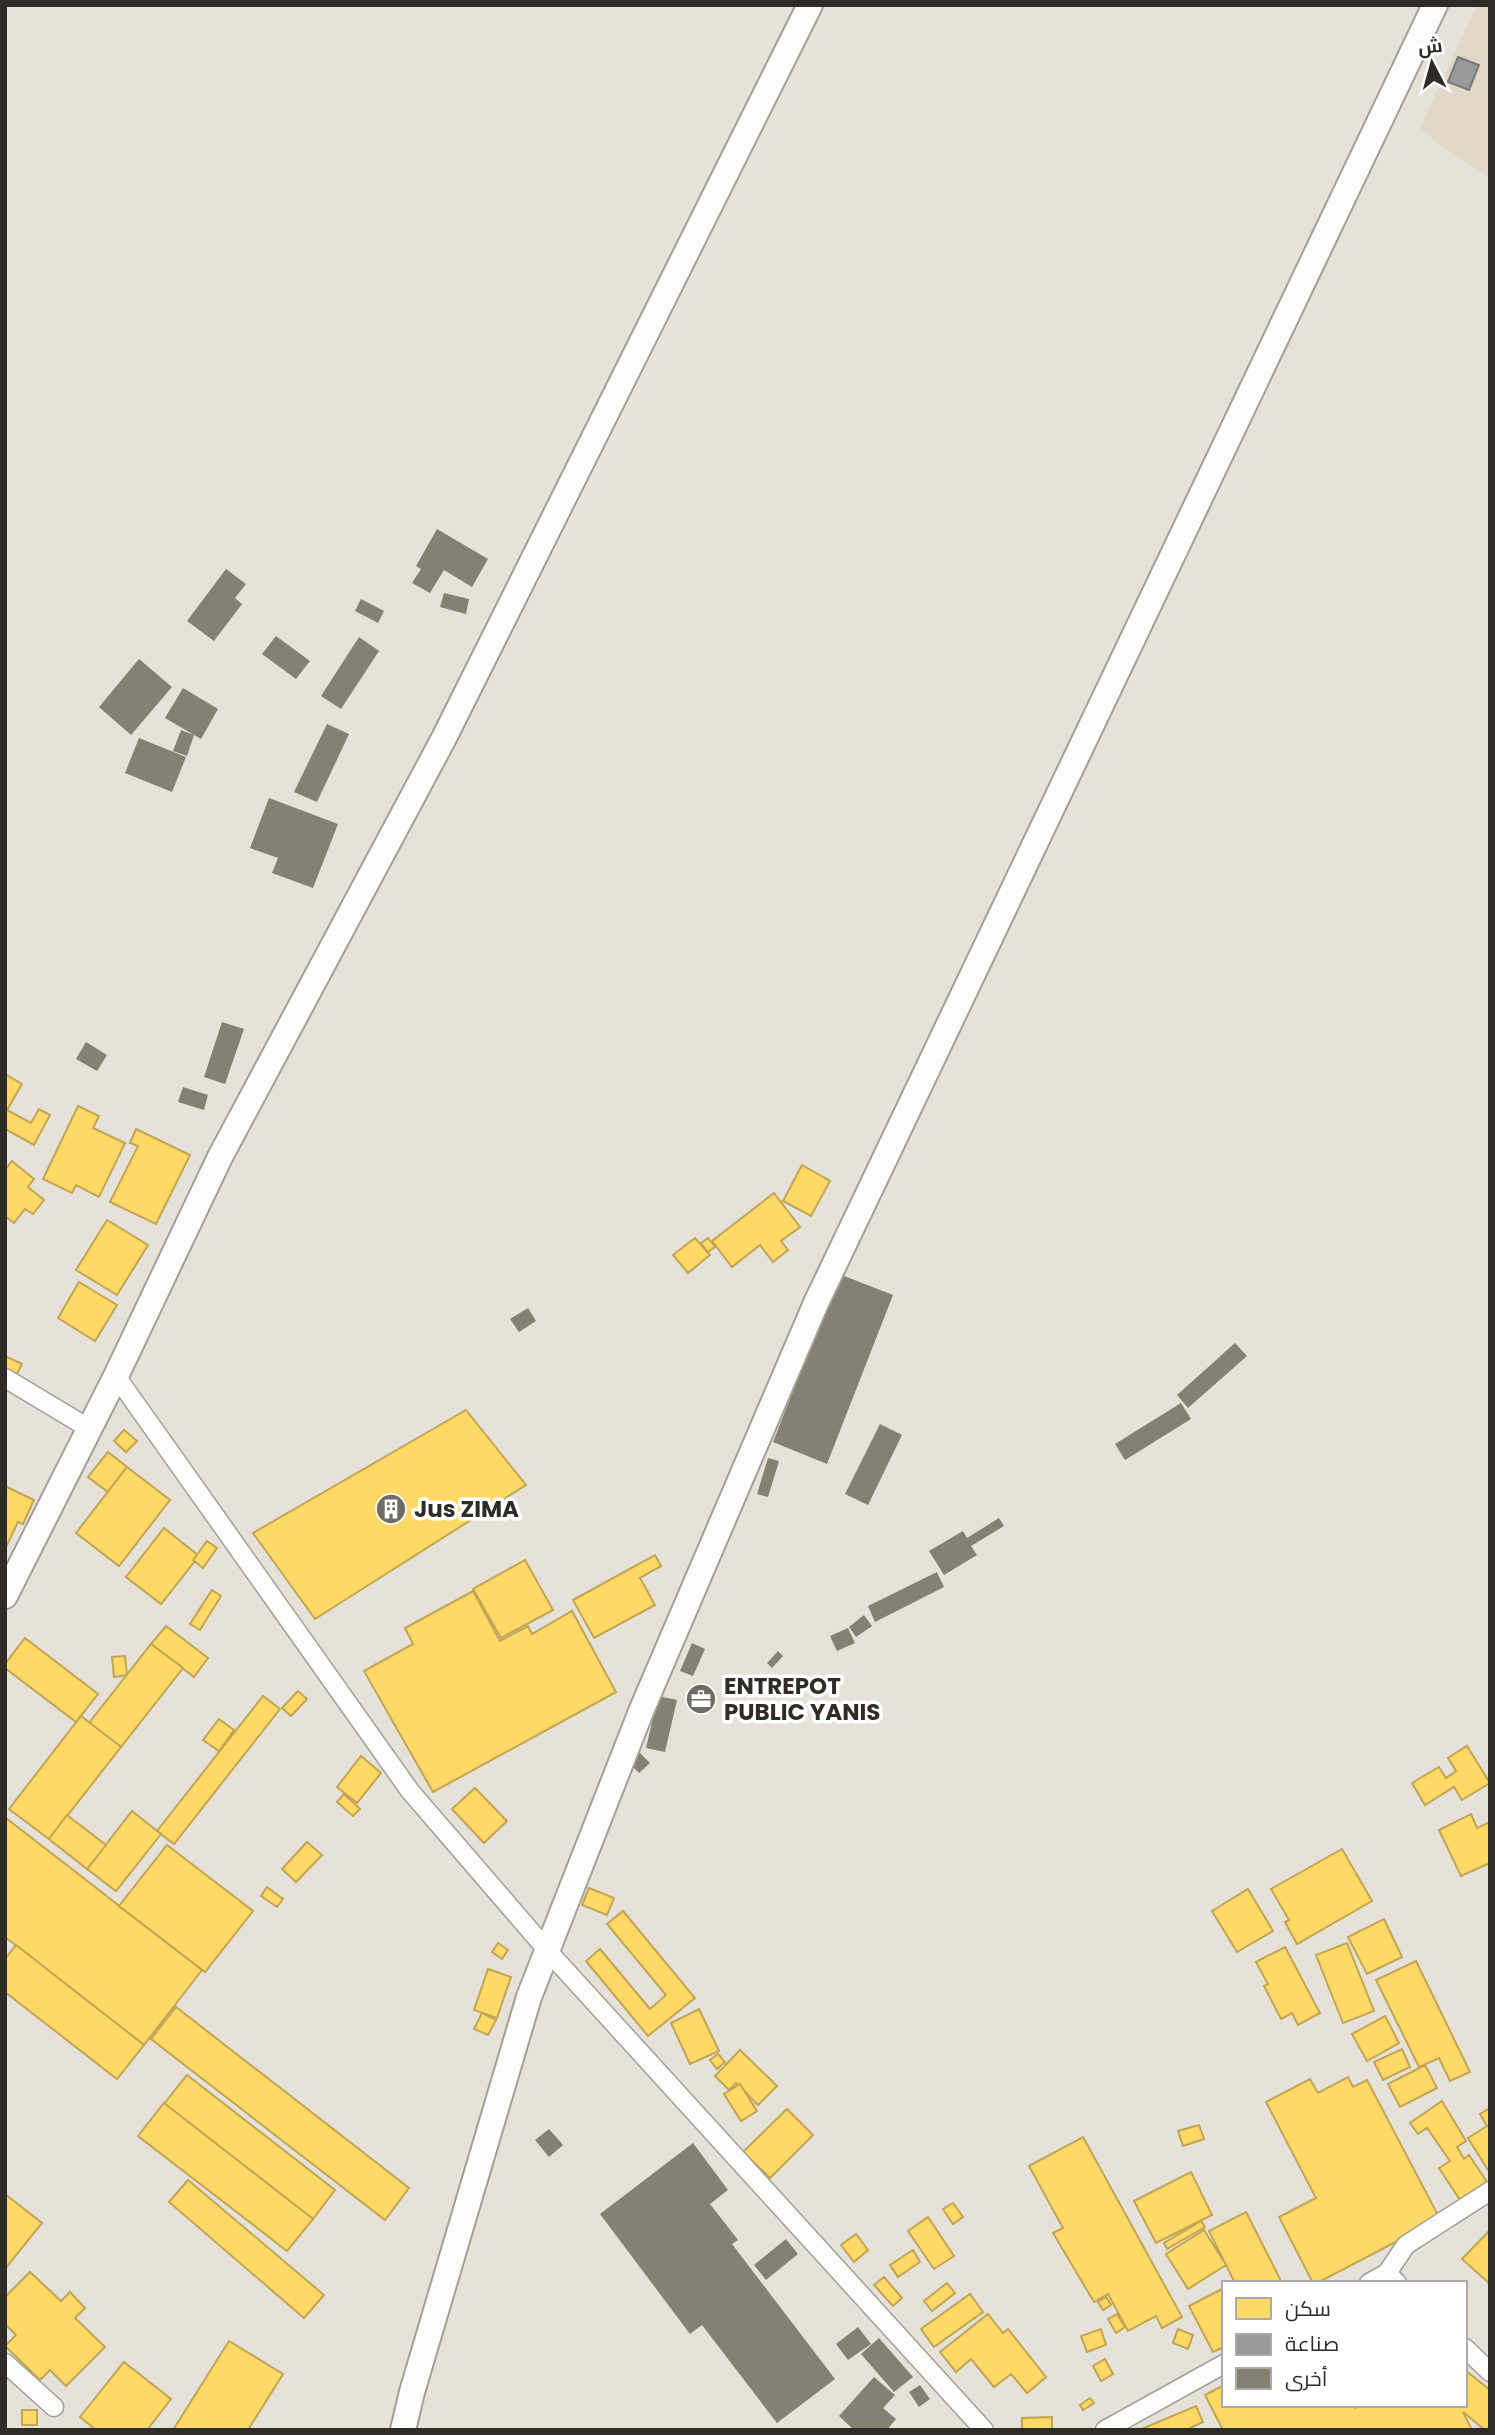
<svg xmlns="http://www.w3.org/2000/svg" width="1495" height="2435" viewBox="0 0 1495 2435" font-family="Poppins,Cairo,sans-serif">
<rect width="100%" height="100%" fill="#e6e2da"/>
<!-- built -->
<polygon fill="#e1d8c9" points="1477,5 1490,5 1490,177 1450,153 1420,128"/>
<!-- homes -->
<g fill="#ffd966" stroke="#c1a553" stroke-width="2">
<polygon points="5,1074 22,1084 7,1110 31,1123 39,1109 50,1115 34,1145 5,1129"/>
<polygon points="78,1106 99,1116 93,1128 125,1143 99,1197 76,1185 72,1193 43,1179"/>
<polygon points="136,1129 190,1155 156,1224 110,1202 138,1146 130,1143"/>
<polygon points="12,1161 34,1179 28,1187 44,1200 33,1214 25,1209 14,1223 5,1216 5,1170"/>
<polygon points="802,1165 830,1181 811,1216 783,1201"/>
<polygon points="774,1193 800,1227 781,1241 788,1250 773,1262 760,1245 732,1267 712,1241"/>
<polygon points="107,1220 148,1245 117,1295 76,1270"/>
<polygon points="695,1238 710,1255 688,1273 673,1255"/>
<polygon points="708,1238 715,1247 708,1252 701,1243"/>
<polygon points="79,1282 117,1305 95,1341 58,1318"/>
<polygon points="5,1356 22,1364 17,1374 5,1369"/>
<polygon points="466,1410 526,1485 315,1619 253,1533"/>
<polygon points="124,1430 137,1441 126,1452 114,1441"/>
<polygon points="108,1452 127,1467 108,1492 88,1477"/>
<polygon points="127,1467 170,1500 119,1566 76,1533"/>
<polygon points="5,1486 34,1500 23,1524 18,1522 5,1549"/>
<polygon points="164,1528 199,1556 161,1604 126,1577"/>
<polygon points="207,1541 217,1548 203,1568 193,1560"/>
<polygon points="655,1555 661,1566 640,1578 655,1605 594,1638 573,1600"/>
<polygon points="525,1560 553,1610 501,1638 473,1589"/>
<polygon points="212,1590 221,1596 200,1630 190,1624"/>
<polygon points="473,1591 500,1641 528,1626 532,1634 572,1611 616,1692 433,1792 364,1671 413,1644 405,1628"/>
<polygon points="166,1626 208,1658 194,1677 151,1644"/>
<polygon points="25,1638 98,1694 76,1722 5,1668 5,1664"/>
<polygon points="151,1644 183,1668 121,1747 89,1723"/>
<polygon points="125,1656 127,1675 114,1677 112,1657"/>
<polygon points="298,1691 307,1699 291,1716 282,1708"/>
<polygon points="263,1696 280,1709 174,1844 157,1831"/>
<polygon points="81,1716 121,1747 49,1839 9,1809"/>
<polygon points="219,1719 234,1730 219,1751 203,1740"/>
<polygon points="1467,1746 1490,1783 1462,1800 1454,1787 1425,1805 1412,1783 1439,1767 1446,1778 1456,1771 1448,1758"/>
<polygon points="361,1756 381,1773 357,1803 337,1787"/>
<polygon points="475,1788 507,1821 484,1843 452,1809"/>
<polygon points="344,1794 360,1809 353,1816 337,1802"/>
<polygon points="132,1811 161,1834 116,1891 87,1869"/>
<polygon points="1471,1814 1477,1828 1490,1822 1490,1863 1461,1876 1439,1830"/>
<polygon points="67,1815 106,1845 87,1869 49,1839"/>
<polygon points="6,1818 202,1970 144,2045 5,1937"/>
<polygon points="307,1842 322,1855 296,1882 282,1869"/>
<polygon points="167,1845 253,1911 205,1972 119,1906"/>
<polygon points="1342,1849 1372,1901 1297,1944 1285,1922 1289,1920 1271,1889"/>
<polygon points="267,1887 283,1899 277,1907 261,1896"/>
<polygon points="589,1888 614,1898 607,1915 582,1905"/>
<polygon points="1248,1889 1273,1931 1237,1952 1212,1911"/>
<polygon points="623,1911 695,1998 648,2036 586,1961 600,1949 650,2009 666,1995 607,1924"/>
<polygon points="1384,1919 1402,1957 1367,1974 1348,1937"/>
<polygon points="498,1943 508,1950 502,1959 492,1952"/>
<polygon points="1347,1943 1374,2011 1343,2023 1316,1955"/>
<polygon points="16,1945 144,2045 117,2079 5,1992 5,1959"/>
<polygon points="1285,1947 1320,2013 1298,2025 1292,2013 1281,2019 1264,1986 1268,1984 1256,1962"/>
<polygon points="1416,1961 1470,2072 1450,2081 1439,2058 1419,2067 1376,1980"/>
<polygon points="488,1969 511,1977 497,2018 474,2010"/>
<polygon points="176,2007 409,2188 385,2220 151,2039"/>
<polygon points="699,2009 719,2051 690,2064 671,2023"/>
<polygon points="482,2013 496,2020 488,2035 474,2029"/>
<polygon points="1385,2016 1399,2043 1367,2061 1352,2034"/>
<polygon points="1402,2049 1410,2067 1383,2080 1374,2062"/>
<polygon points="740,2050 777,2086 758,2105 736,2083 729,2090 715,2076"/>
<polygon points="718,2054 725,2062 717,2069 710,2060"/>
<polygon points="1425,2065 1437,2088 1400,2107 1388,2084"/>
<polygon points="187,2075 335,2190 313,2219 164,2104"/>
<polygon points="1348,2077 1353,2087 1367,2080 1440,2219 1317,2283 1313,2283 1279,2217 1316,2198 1266,2102 1310,2079 1318,2093"/>
<polygon points="740,2084 757,2111 741,2121 724,2094"/>
<polygon points="1442,2101 1466,2141 1457,2147 1464,2159 1469,2155 1487,2182 1460,2200 1439,2168 1450,2161 1427,2128 1418,2134 1410,2123"/>
<polygon points="164,2103 313,2219 287,2251 138,2136"/>
<polygon points="1490,2108 1490,2173 1468,2138 1487,2126 1480,2114"/>
<polygon points="787,2109 813,2135 770,2178 743,2152"/>
<polygon points="1199,2125 1204,2139 1183,2146 1178,2131"/>
<polygon points="1083,2137 1182,2317 1162,2328 1156,2316 1128,2331 1108,2294 1094,2302 1053,2233 1063,2228 1029,2166"/>
<polygon points="1191,2172 1212,2215 1156,2243 1134,2201"/>
<polygon points="188,2180 324,2295 304,2318 169,2202"/>
<polygon points="5,2194 42,2223 5,2269"/>
<polygon points="953,2203 963,2217 953,2224 943,2209"/>
<polygon points="1246,2212 1282,2283 1235,2283 1209,2231"/>
<polygon points="928,2217 954,2256 934,2269 908,2231"/>
<polygon points="1201,2221 1205,2227 1167,2249 1164,2243"/>
<polygon points="1204,2230 1226,2265 1188,2289 1166,2254"/>
<polygon points="1490,2230 1490,2284 1462,2259"/>
<polygon points="856,2234 868,2250 854,2262 841,2245"/>
<polygon points="913,2250 920,2262 898,2277 890,2265"/>
<polygon points="30,2272 61,2301 70,2292 85,2308 75,2318 105,2347 66,2386 50,2370 40,2380 5,2346 16,2335 5,2324 5,2297"/>
<polygon points="884,2277 902,2298 893,2306 874,2285"/>
<polygon points="947,2283 955,2293 932,2311 924,2301"/>
<polygon points="1224,2288 1224,2347 1213,2352 1189,2306"/>
<polygon points="970,2294 983,2312 934,2347 921,2329"/>
<polygon points="1106,2297 1111,2305 1103,2310 1098,2302"/>
<polygon points="988,2314 1003,2333 1008,2329 1046,2377 1027,2393 1011,2374 994,2387 971,2359 956,2372 940,2352"/>
<polygon points="1117,2314 1125,2327 1116,2333 1108,2319"/>
<polygon points="1101,2329 1106,2345 1087,2352 1081,2336"/>
<polygon points="1178,2329 1193,2335 1188,2349 1173,2343"/>
<polygon points="229,2341 283,2374 248,2430 173,2430"/>
<polygon points="1105,2359 1113,2374 1101,2381 1093,2366"/>
<polygon points="124,2362 171,2399 147,2430 96,2430 80,2417"/>
<polygon points="1465,2370 1490,2390 1490,2430 1485,2430 1463,2412 1472,2430 1223,2430 1205,2395 1224,2385 1224,2405 1354,2405 1355,2408 1362,2405 1465,2405"/>
<polygon points="1090,2398 1094,2403 1083,2410 1080,2405"/>
<polygon points="1196,2406 1203,2422 1186,2430 1139,2430"/>
<rect x="22" y="2410" width="15" height="15"/>
<polygon points="1052,2417 1052,2430 1022,2430 1022,2418"/>
</g>
<!-- industry -->
<polygon fill="#999" stroke="#797876" stroke-width="2" points="1458,57 1479,65 1469,90 1448,82"/>
<!-- building -->
<g fill="#838172">
<polygon points="437,529 488,559 472,587 444,570 430,593 412,583 421,569 416,566"/>
<polygon points="226,569 246,584 235,598 242,604 214,641 187,621"/>
<polygon points="444,593 469,599 466,614 440,607"/>
<polygon points="361,599 384,611 378,623 355,611"/>
<polygon points="276,636 310,661 296,679 262,654"/>
<polygon points="359,637 379,651 341,709 321,696"/>
<polygon points="139,659 172,687 131,735 99,707"/>
<polygon points="183,688 218,709 201,739 165,718"/>
<polygon points="327,724 349,734 317,802 294,792"/>
<polygon points="181,730 194,735 187,756 173,751"/>
<polygon points="139,738 186,757 172,792 125,773"/>
<polygon points="269,798 338,824 313,888 272,873 278,858 250,848"/>
<polygon points="222,1022 244,1029 225,1084 204,1077"/>
<polygon points="86,1042 107,1055 97,1071 76,1059"/>
<polygon points="183,1087 208,1095 204,1110 178,1102"/>
<polygon points="839,1274 893,1295 827,1464 773,1442"/>
<polygon points="528,1308 536,1321 519,1332 510,1319"/>
<polygon points="1235,1343 1247,1356 1188,1408 1177,1395"/>
<polygon points="1181,1403 1191,1419 1125,1460 1115,1444"/>
<polygon points="880,1424 902,1435 868,1505 845,1494"/>
<polygon points="768,1458 779,1461 768,1497 757,1494"/>
<polygon points="999,1518 1004,1526 971,1546 977,1555 944,1575 929,1551 963,1531 967,1538"/>
<polygon points="937,1572 944,1587 875,1622 868,1606"/>
<polygon points="864,1615 872,1626 856,1637 849,1627"/>
<polygon points="848,1628 855,1643 837,1651 830,1636"/>
<polygon points="692,1643 705,1649 693,1676 680,1671"/>
<polygon points="778,1651 783,1656 772,1668 767,1663"/>
<polygon points="658,1696 677,1700 665,1752 646,1748"/>
<polygon points="640,1753 650,1763 639,1773 630,1764"/>
<polygon points="549,2129 563,2145 549,2157 535,2140"/>
<polygon points="693,2143 728,2190 710,2204 738,2240 732,2244 835,2379 777,2423 702,2325 690,2334 600,2214"/>
<polygon points="786,2239 798,2254 766,2280 754,2265"/>
<polygon points="858,2327 871,2344 848,2360 836,2344"/>
<polygon points="879,2338 913,2377 894,2392 861,2354"/>
<polygon points="874,2377 895,2395 883,2408 896,2419 887,2430 854,2430 839,2416"/>
<polygon points="920,2385 930,2399 919,2407 909,2392"/>
</g>
<g fill="none" stroke-linecap="round" stroke-linejoin="round">
<!-- minor casing -->
<g stroke="#a29f99" stroke-width="21">
<g id="minor">
<polyline points="116,1376 410,1791 547,1950 984,2430"/>
<polyline points="5,1378 90,1429"/>
<polyline points="1387,2273 1406,2245 1490,2191"/>
<polyline points="1369,2283 1387,2273 1397,2283"/>
<polyline points="1465,2348 1490,2372"/>
<polyline points="5,2363 54,2407"/>
<polyline points="1105,2430 1224,2364"/>
</g>
</g>
<!-- secondary casing -->
<g stroke="#a29f99" stroke-width="28">
<g id="secondary">
<polyline points="5,1596 116,1376 220,1157 444,738 810,5"/>
<polyline points="403,2430 412,2392 529,1997 642,1709 816,1303 1435,5"/>
</g>
</g>
<!-- minor -->
<use href="#minor" stroke="#fbfbf9" stroke-width="18"/>
<!-- secondary -->
<use href="#secondary" stroke="#fbfbf9" stroke-width="24"/>
</g>
<!-- icons -->
<defs>
<g id="building-disc" transform="scale(1.575)"><circle r="9.5" fill="#6f6b65" stroke="#fff"/><path d="M-4-6H4V6H1V3H-1V6H-4ZM-2.5-4.3h1.7v1.8h-1.7ZM.8-4.3h1.7v1.8H.8ZM-2.5-1h1.7V.8h-1.7ZM.8-1h1.7V.8H.8Z" fill="#fff"/></g>
<g id="office-disc" transform="scale(1.575)"><circle r="9.5" fill="#6f6b65" stroke="#fff"/><path d="M-6-3h4V-5.5h4V-3h4V5H-6ZM-1-4.5V-3h2v-1.5ZM-6 0V1H6V0Z" fill="#fff"/></g>
</defs>
<g fill-rule="evenodd">
<use href="#building-disc" x="391" y="1509"/>
<use href="#office-disc" x="701" y="1699"/>
</g>
<g text-anchor="middle" dominant-baseline="central" stroke-width="7" stroke-linejoin="round" paint-order="stroke">
<!-- poi labels -->
<g font-size="23" font-weight="bold" fill="#2f2b26" stroke="#fff" text-anchor="start">
<text x="414" y="1509">Jus ZIMA</text>
<text x="724" y="1686">ENTREPOT<tspan x="724" dy="26">PUBLIC YANIS</tspan></text>
</g>
</g>
<!-- border -->
<rect width="1495" height="2435" fill="none" stroke="#2f2b26" stroke-width="14"/>
<!-- legend -->
<rect x="1222" y="2281" width="245" height="126" fill="#ffffff" stroke="#acaaa8" stroke-width="2"/>
<rect x="1236" y="2298" width="35" height="21" fill="#ffd966" stroke="#acaaa8" stroke-width="2"/>
<text x="1285" y="2316" font-size="21" fill="#2f2b26">سكن</text>
<rect x="1236" y="2334" width="35" height="21" fill="#999999" stroke="#acaaa8" stroke-width="2"/>
<text x="1285" y="2351" font-size="21" fill="#2f2b26">صناعة</text>
<rect x="1236" y="2368" width="35" height="21" fill="#838172" stroke="#acaaa8" stroke-width="2"/>
<text x="1285" y="2386" font-size="21" fill="#2f2b26">أخرى</text>
<!-- north arrow -->
<g transform="translate(1432 63) rotate(354)" stroke="#ffffff" stroke-width="5" paint-order="stroke">
<path d="M0-5L12 26L0 18L-12 26Z" fill="#2f2b26"/>
<text y="-10" font-size="19" font-weight="bold" text-anchor="middle" fill="#2f2b26">ش</text>
</g>
</svg>
